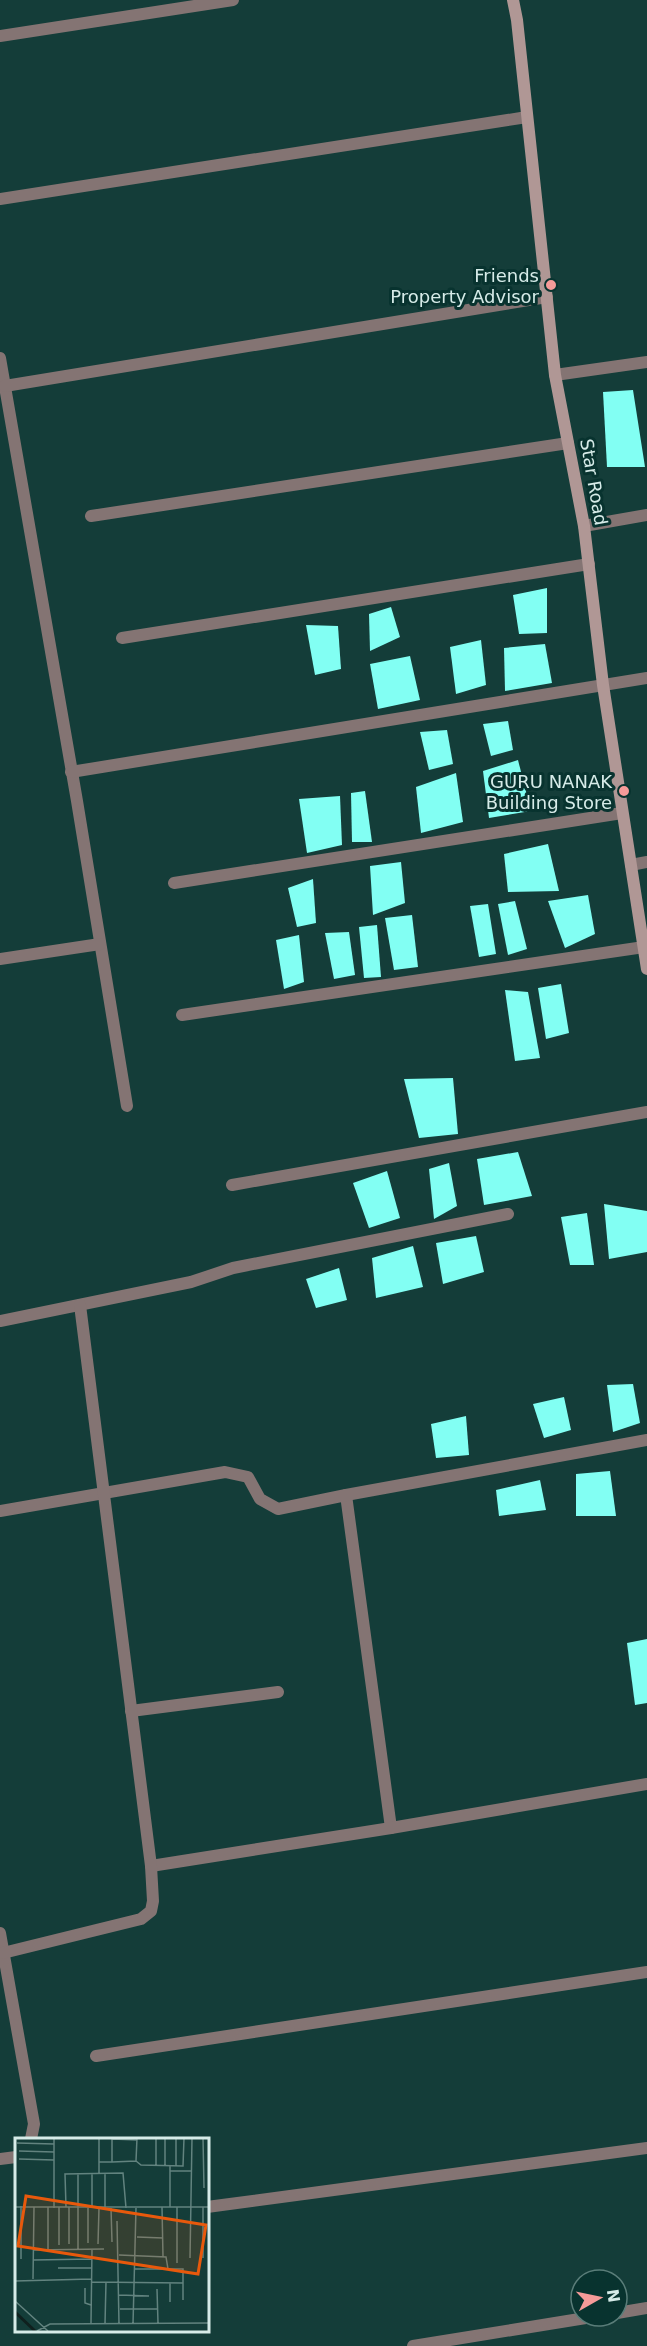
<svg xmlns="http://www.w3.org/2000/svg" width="647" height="2346" viewBox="0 0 647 2346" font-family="'DejaVu Sans',sans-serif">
<rect width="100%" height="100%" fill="#143d39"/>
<!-- building -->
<g fill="#82fff3">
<polygon points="633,390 645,467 607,467 603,392"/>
<polygon points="547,588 547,633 519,634 513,595"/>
<polygon points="391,607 400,637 370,651 369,614"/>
<polygon points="306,625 338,626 341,669 315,675"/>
<polygon points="481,640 486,685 456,694 450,647"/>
<polygon points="545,644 552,683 505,691 504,648"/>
<polygon points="410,656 420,700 378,709 370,664"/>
<polygon points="508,721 513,750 491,756 483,724"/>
<polygon points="447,730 453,764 429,770 420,732"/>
<polygon points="518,760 531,811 489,818 483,771"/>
<polygon points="456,773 463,822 421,833 416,787"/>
<polygon points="365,791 372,842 352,842 351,793"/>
<polygon points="340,796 342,845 307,853 299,799"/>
<polygon points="548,844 559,891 508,892 504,854"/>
<polygon points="401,862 405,903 373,915 370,866"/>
<polygon points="313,879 316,923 297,927 288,888"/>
<polygon points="588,895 595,934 565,948 548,901"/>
<polygon points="515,901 527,949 508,955 498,904"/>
<polygon points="488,904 496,954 479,957 470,906"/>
<polygon points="412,915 418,967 394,970 385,918"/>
<polygon points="377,925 381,977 364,978 359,927"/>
<polygon points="349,932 355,975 334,979 325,933"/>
<polygon points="299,935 304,982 284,989 276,940"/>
<polygon points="561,984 569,1033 546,1039 538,988"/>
<polygon points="505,990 528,992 540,1058 515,1061"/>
<polygon points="453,1078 458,1134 419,1138 404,1079"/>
<polygon points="518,1152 532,1196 484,1205 477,1159"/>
<polygon points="449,1163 457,1206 434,1219 429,1169"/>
<polygon points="387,1171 400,1218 369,1228 353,1183"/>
<polygon points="604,1204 647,1211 647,1252 609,1259"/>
<polygon points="587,1213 594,1265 570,1265 561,1217"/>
<polygon points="476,1236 484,1272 443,1284 436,1243"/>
<polygon points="413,1246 423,1287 376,1298 372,1258"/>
<polygon points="339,1268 347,1300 316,1308 306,1279"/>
<polygon points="633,1384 640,1423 613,1432 607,1385"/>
<polygon points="564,1397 571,1430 544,1438 533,1404"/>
<polygon points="466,1416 469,1455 436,1458 431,1424"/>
<polygon points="610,1471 616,1516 576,1516 576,1474"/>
<polygon points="540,1480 546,1510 499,1516 496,1490"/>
<polygon points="647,1639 647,1703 635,1705 627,1643"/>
</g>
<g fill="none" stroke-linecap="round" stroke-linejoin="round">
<!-- street -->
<g stroke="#847473" stroke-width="12">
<polyline points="0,36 233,0"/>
<polyline points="0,199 527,117"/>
<polyline points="0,358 77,801 127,1106"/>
<polyline points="555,375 647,362"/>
<polyline points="5,386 547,297"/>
<polyline points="91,516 568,443"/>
<polyline points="584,526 647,515"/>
<polyline points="122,638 589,564"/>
<polyline points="71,772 647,678"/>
<polyline points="631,865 647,862"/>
<polyline points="174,883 622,813"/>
<polyline points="0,959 100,944"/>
<polyline points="182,1015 644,947"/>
<polyline points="232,1185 647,1112"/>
<polyline points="0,1321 191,1282 233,1268 508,1214"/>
<polyline points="346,1495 391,1828"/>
<polyline points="0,1511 225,1472 248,1477 260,1499 278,1509 346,1495 647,1440"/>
<polyline points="131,1711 278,1692"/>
<polyline points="151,1866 391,1828 647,1784"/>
<polyline points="0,1933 34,2124 31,2139"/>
<polyline points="3,1953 141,1919 151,1911 153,1901 151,1866 80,1305"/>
<polyline points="96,2056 647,1972"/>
<polyline points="0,2159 16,2157"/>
<polyline points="207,2207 647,2148"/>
<polyline points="617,2313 647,2308"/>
<polyline points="413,2346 598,2316"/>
</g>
<!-- secondary -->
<polyline stroke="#b09795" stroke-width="12" points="513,0 517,20 555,375 584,526 603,685 647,969"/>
</g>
<!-- markers -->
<g fill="#f59b99" stroke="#08332f" stroke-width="2">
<circle cx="551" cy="285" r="6"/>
<circle cx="624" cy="791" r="6"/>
</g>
<g text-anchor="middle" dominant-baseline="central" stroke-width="6" stroke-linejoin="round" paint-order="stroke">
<!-- poi labels -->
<g font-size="18" fill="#d6ebe8" stroke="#08332f" text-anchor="end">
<text x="539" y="275">Friends<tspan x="539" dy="21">Property Advisor</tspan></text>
<text x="612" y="781">GURU NANAK<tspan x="612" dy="21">Building Store</tspan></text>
</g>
<!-- street labels -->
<g font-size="18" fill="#d6ebe8" stroke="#08332f">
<text transform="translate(594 482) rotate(80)">Star Road</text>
</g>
</g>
<!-- overview -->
<g transform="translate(15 2138)">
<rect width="194" height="194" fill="#143d39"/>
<path fill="none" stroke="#0f201e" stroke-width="3" d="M0,174L20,193"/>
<path fill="none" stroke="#62837f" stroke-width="1.5" d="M141,0V28M150,0V28M161,0V28M188,0L189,50M97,1L122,2M2,5L39,6M4,13L39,14M4,21L39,22M121,23L126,27L168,28L169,0M84,24H97V0M97,24L121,23L122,0M155,33H177M63,35V111M77,36V70M84,36V0M90,36V70M0,69H194M33,69V112M51,69L50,36L108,35L111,70M54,69V106M147,69L148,119M155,69V28M188,69V120M39,70V0M96,70L97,104M102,83L104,186M122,99L148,100M73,105V70M83,106L84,70M44,107V69M18,112L89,111M104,117L151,119L153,131M175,120L177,0M6,121V68M18,122L77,121M162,125V69M43,130H76M119,131H168V162M18,141L19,69M0,143L76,141M76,144L168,145M70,150V165L76,167M142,151L143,185M104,157L134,158M0,163L33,193M155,164V145M105,171H143M76,185L77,111M90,186L91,144M118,186L121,70M22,193L35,186L194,185"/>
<path fill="#e8590c" fill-opacity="0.15" stroke="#e8590c" stroke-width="3" d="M11,58L191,87L183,136L3,108Z"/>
<rect width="194" height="194" fill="none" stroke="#d6ebe8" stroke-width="3"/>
</g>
<!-- north arrow -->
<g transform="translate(599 2298) rotate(81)"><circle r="28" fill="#08332f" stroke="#5a7d79" stroke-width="1.5"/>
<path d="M0-4.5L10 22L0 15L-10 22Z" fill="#f59b99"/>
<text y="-9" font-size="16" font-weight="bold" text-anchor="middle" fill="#d6ebe8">N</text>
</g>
</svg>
